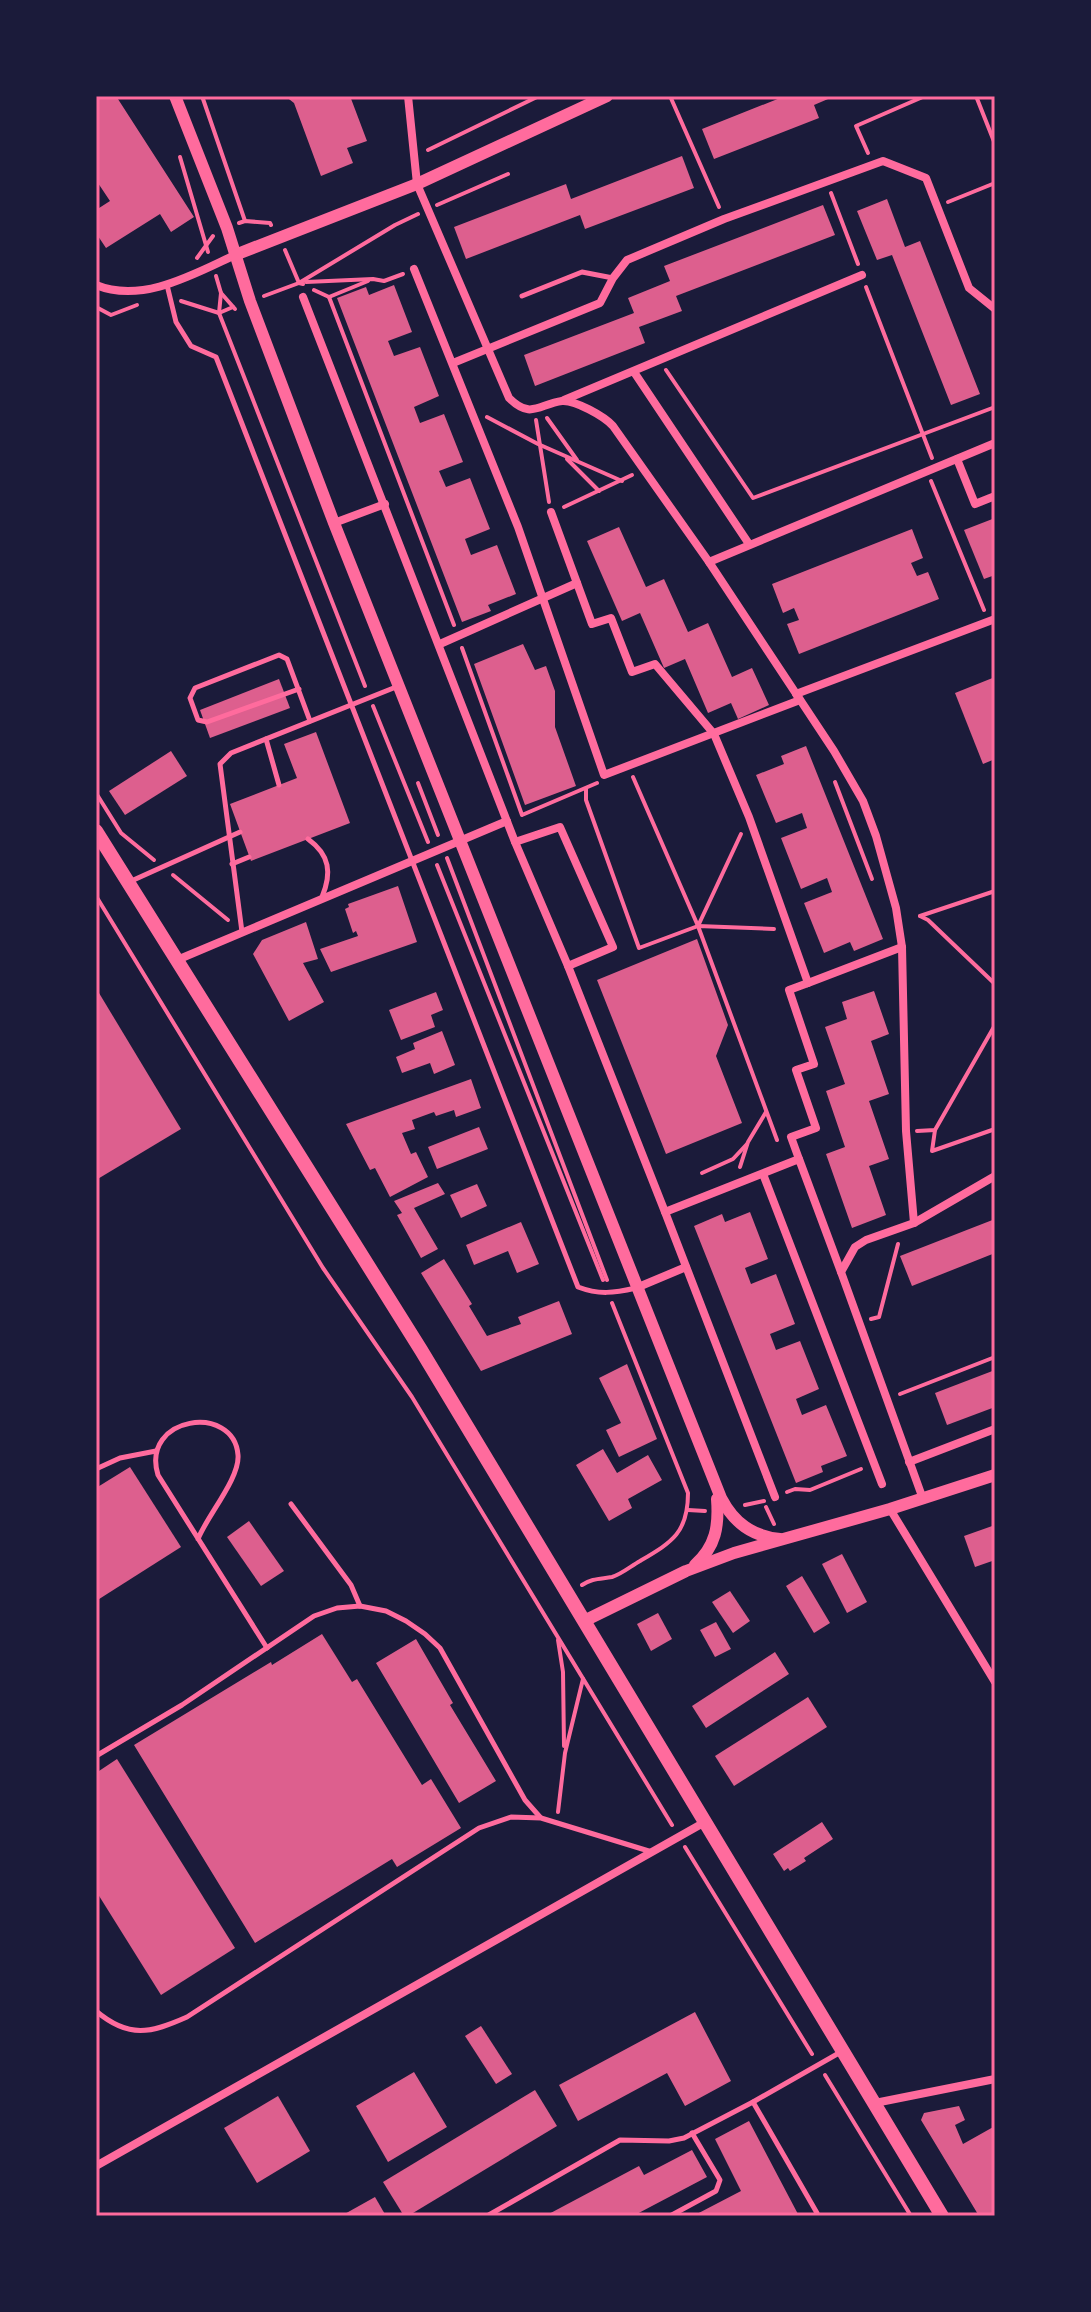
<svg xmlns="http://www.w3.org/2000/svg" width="1091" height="2312" viewBox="0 0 1091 2312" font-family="'Zilla Slab',serif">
<rect width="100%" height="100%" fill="#1b1b3a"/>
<!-- building -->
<g fill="#dd5f8e">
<polygon points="96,96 116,96 194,217 171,232 160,214 106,248 96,233 96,210 110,201 96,180"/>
<polygon points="285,96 350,96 367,141 347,148 353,163 321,176 294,103"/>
<polygon points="785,96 835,96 814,105 819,118 714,159 702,129"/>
<polygon points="682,156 694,188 585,229 580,215 466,259 454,227 566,184 571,199"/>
<polygon points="887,199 905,247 920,241 980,394 951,405 892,255 877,260 857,211"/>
<polygon points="823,205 835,235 676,296 682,311 639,327 645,343 535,386 524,355 634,313 628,298 670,281 664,266"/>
<polygon points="394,285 412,332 388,341 394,356 420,347 439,396 414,407 420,423 444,414 463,462 439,471 446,487 470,478 490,529 465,539 471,555 497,545 516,594 488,605 491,611 462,622 337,298 366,287 369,295"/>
<polygon points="995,518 995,575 984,579 964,530"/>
<polygon points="619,527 646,587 664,579 688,632 708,623 732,677 752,668 769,705 738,719 731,703 708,713 685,659 664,668 640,613 622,621 587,541"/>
<polygon points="912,529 923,558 911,563 917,576 928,572 939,599 799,654 787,624 799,620 794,608 783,613 772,584"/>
<polygon points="523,644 535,670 546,666 555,691 555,727 576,786 525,805 474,664"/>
<polygon points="995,677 995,759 983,764 955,693"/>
<polygon points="279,679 290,708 210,738 200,710"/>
<polygon points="316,732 350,823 251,861 230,804 297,778 284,744"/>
<polygon points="806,746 883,939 854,951 850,942 824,953 804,903 832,892 827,878 801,889 781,838 807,828 802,813 776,823 756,775 784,764 781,756"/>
<polygon points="171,751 187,776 125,815 109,791"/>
<polygon points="398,886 417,942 331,972 320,949 358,936 356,931 353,933 345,909 349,907 348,904"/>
<polygon points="306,922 318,959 303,963 324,1002 289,1021 253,954 262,940"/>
<polygon points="697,939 728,1025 716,1056 742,1123 666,1154 597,980"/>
<polygon points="96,988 181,1129 96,1180"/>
<polygon points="874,991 889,1034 871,1041 889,1094 869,1101 889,1159 869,1166 886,1215 852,1228 826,1154 845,1147 826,1091 845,1084 825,1027 847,1019 842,1002"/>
<polygon points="436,992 443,1010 431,1015 435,1027 401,1040 389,1010"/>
<polygon points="442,1031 455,1065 434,1074 430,1063 402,1073 396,1057 415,1049 413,1043"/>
<polygon points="471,1079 481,1108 456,1117 454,1110 436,1116 434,1112 412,1120 415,1129 402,1133 411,1154 416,1152 428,1177 390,1197 375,1168 370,1170 346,1124"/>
<polygon points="479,1127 488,1149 437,1169 428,1147"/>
<polygon points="438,1183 445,1194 414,1208 438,1249 421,1258 397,1215 402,1213 394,1201"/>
<polygon points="477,1184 487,1206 461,1218 450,1195"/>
<polygon points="750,1212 768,1259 745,1268 751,1284 776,1274 795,1324 770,1334 776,1350 800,1341 819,1389 796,1399 802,1415 826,1405 847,1456 821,1466 823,1472 796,1483 694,1226 722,1214 725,1222"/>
<polygon points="995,1219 995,1253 912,1286 900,1256"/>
<polygon points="521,1222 539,1264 517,1273 508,1251 474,1265 466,1245"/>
<polygon points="444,1259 472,1304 469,1306 487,1336 521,1324 518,1317 559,1301 572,1334 481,1371 421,1273"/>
<polygon points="627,1364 657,1439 619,1457 606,1430 621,1423 599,1378"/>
<polygon points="995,1370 995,1407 947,1425 935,1393"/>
<polygon points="603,1449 617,1473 648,1455 662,1480 628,1499 632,1508 609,1521 576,1465"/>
<polygon points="130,1467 181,1547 96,1601 96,1488"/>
<polygon points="249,1521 284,1571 261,1586 227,1537"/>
<polygon points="995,1525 995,1560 975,1567 964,1536"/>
<polygon points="842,1554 867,1602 847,1613 822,1564"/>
<polygon points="802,1576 830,1623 814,1633 786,1586"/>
<polygon points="730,1591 750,1621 733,1633 712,1602"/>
<polygon points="658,1613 672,1639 651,1651 637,1624"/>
<polygon points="716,1622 731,1649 715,1657 700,1630"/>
<polygon points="322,1634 352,1682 357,1679 422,1785 431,1779 461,1828 397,1867 392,1859 255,1943 134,1745 271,1662 272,1665"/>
<polygon points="416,1639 453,1703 450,1705 496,1781 459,1803 376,1663"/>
<polygon points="775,1652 789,1674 706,1728 692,1706"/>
<polygon points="808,1697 827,1727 734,1786 715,1756"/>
<polygon points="117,1759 235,1948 161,1995 96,1891 96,1773"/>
<polygon points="822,1822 833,1839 804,1858 806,1861 790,1871 788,1868 784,1871 773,1854"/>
<polygon points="695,2012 731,2081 685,2106 667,2073 578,2121 559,2085"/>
<polygon points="481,2026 512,2074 496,2084 465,2036"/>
<polygon points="414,2072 447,2127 388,2162 356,2106"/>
<polygon points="535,2090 557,2126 408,2216 404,2216 383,2182"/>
<polygon points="278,2096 310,2151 257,2183 224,2128"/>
<polygon points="959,2106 965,2120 955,2125 963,2144 995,2126 995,2216 979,2216 921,2120 924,2113"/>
<polygon points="749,2121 799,2216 693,2216 741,2191 715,2139"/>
<polygon points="692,2150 707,2177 633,2216 545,2216 639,2166 644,2175"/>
<polygon points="375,2197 386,2216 341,2216"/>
</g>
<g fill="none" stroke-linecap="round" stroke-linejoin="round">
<!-- path -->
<g stroke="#ff6b9d" stroke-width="4">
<polyline points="202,96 245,221"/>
<polyline points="670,96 719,207"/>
<polyline points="976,96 995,144"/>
<polyline points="428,150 539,96"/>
<polyline points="868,153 856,126 925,96"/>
<polyline points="180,157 208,252"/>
<polyline points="831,193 858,264"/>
<polyline points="948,202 995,183"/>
<polyline points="437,205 508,174"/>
<polyline points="239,223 245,221 270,223 271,225"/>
<polyline points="285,250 299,283 303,284"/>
<polyline points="197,258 213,236"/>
<polyline points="216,276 221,293 235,309"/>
<polyline points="306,282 373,279 384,281 403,274"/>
<polyline points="866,287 932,458"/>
<polyline points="314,290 329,297 454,625"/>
<polyline points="221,293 219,313 365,686"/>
<polyline points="264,296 299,283 395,225 418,214"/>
<polyline points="329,297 368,281"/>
<polyline points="181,301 219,313 233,307"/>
<polyline points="96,307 111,315 137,305"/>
<polyline points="666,370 753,498 995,407"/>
<polyline points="487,417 538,444 622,481"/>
<polyline points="547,418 577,460"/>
<polyline points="536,420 549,502"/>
<polyline points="567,459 599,491"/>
<polyline points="931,481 984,610"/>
<polyline points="564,507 632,475"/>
<polyline points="462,648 522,815 597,783"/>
<polyline points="373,706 428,842"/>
<polyline points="633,777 698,926 777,1140"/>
<polyline points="835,782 872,879"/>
<polyline points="418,783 438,835"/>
<polyline points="586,789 586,800 639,948 698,926 774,929"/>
<polyline points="96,793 121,833 154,860"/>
<polyline points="447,858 607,1280"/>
<polyline points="437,865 603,1280"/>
<polyline points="173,875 228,920"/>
<polyline points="96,896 323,1268 412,1397 672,1825"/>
<polyline points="920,916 928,920 995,984"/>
<polyline points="920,916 995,891"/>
<polyline points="698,926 741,834"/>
<polyline points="935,1130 932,1151 995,1129"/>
<polyline points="917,1131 935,1130 995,1025"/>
<polyline points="740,1167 748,1142 766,1112"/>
<polyline points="702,1173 733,1159 747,1144"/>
<polyline points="871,1319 879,1317 898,1244"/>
<polyline points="900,1394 995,1357"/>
<polyline points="787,1492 795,1489 810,1490 861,1469"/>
<polyline points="745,1505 764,1501"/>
<polyline points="766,1507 774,1524"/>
<polyline points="688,1510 705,1511"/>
<path d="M582,1585C592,1578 601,1579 612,1577C622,1574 631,1566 640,1561C672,1542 688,1533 688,1493L612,1303"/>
<polyline points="558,1640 563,1672 564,1746"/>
<polyline points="558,1812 565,1753 583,1679"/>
<polyline points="685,1847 812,2054"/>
<polyline points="825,2075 911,2216"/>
</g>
<!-- service -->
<g stroke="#ff6b9d" stroke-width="5">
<path d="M167,285L176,322L191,346L216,357C336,667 459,976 578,1287C599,1295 614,1293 636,1288"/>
<polyline points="522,296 582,272 613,278"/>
<polyline points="299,689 207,722 198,720 190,698 195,688 279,655 287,659 310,721"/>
<polyline points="266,739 279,785"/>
<path d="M308,839C330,855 332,873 322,897"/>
<polyline points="232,864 249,857"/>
<polyline points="129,882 240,832"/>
<polyline points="242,932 220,764 231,753 396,687"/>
<polyline points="96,1469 120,1458 156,1451"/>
<polyline points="291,1504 351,1585 360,1606"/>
<path d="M198,1539C207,1516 240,1478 238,1455C234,1403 140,1416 158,1475L267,1648"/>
<polyline points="96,1756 182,1705 314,1616 337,1608 360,1606 386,1611 406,1621 425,1634 440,1648 525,1800 540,1817"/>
<path d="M96,2011C129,2039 151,2033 187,2017L479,1828L511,1817L541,1818L652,1852"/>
<polyline points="753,2102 817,2213 814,2216"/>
<polyline points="487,2216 620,2140 669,2141 684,2138 753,2102 839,2053"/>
<polyline points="670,2216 716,2191 720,2180 692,2133"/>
</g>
<!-- minor -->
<g stroke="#ff6b9d" stroke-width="8">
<path d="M408,96L417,184L509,398C531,420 539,404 562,401C575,400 604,416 613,426L709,562L834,751L863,801L876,836L896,908L902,947L906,1131L914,1223"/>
<polyline points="414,269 518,527 604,775 800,700"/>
<path d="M96,285C142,304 194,274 235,255"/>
<polyline points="303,297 515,842 568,966 665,1212 775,1497"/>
<polyline points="453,363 600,303 613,278 627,260 724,219 883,161 926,178 969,288 995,309"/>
<polyline points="634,372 749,544"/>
<polyline points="564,400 862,275"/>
<polyline points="957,459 975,504 995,496"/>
<polyline points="551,512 592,624 611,618 632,672 655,664 714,734 749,817 808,983 789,990 814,1064 796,1070 816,1128 791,1137 799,1159"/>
<polyline points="334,523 385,504"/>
<polyline points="709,562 995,443"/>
<polyline points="440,644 577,583"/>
<polyline points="796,694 995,619"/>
<polyline points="515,842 560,827 613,947 568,966"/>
<polyline points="177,960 507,821"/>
<polyline points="808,983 902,947"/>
<polyline points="763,1174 882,1484"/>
<polyline points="665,1212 799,1159 841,1272"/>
<polyline points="636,1288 686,1267"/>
<polyline points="909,1462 995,1429"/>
<polyline points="923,1499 841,1272 855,1247 866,1240 914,1223 995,1176"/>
<polyline points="890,1509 995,1682"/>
<polyline points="875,2103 995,2079"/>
<polyline points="96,2166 705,1822"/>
</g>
<!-- tertiary -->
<g stroke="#ff6b9d" stroke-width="12">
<path d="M175,96L227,228L250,301L334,523L721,1498C734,1523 752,1536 780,1539"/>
<polyline points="235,255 417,184 607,96"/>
<path d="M695,1565C716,1546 719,1526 717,1499"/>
<polyline points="584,1621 686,1571 734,1553 890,1509 995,1475"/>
</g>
<!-- secondary -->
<polyline stroke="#ff6b9d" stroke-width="14" points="96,831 421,1350 942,2216"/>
</g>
<!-- border -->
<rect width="1091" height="2312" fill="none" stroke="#1b1b3a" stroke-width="196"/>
<rect x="98" y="98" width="895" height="2116" fill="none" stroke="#ff6b9d" stroke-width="3"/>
</svg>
